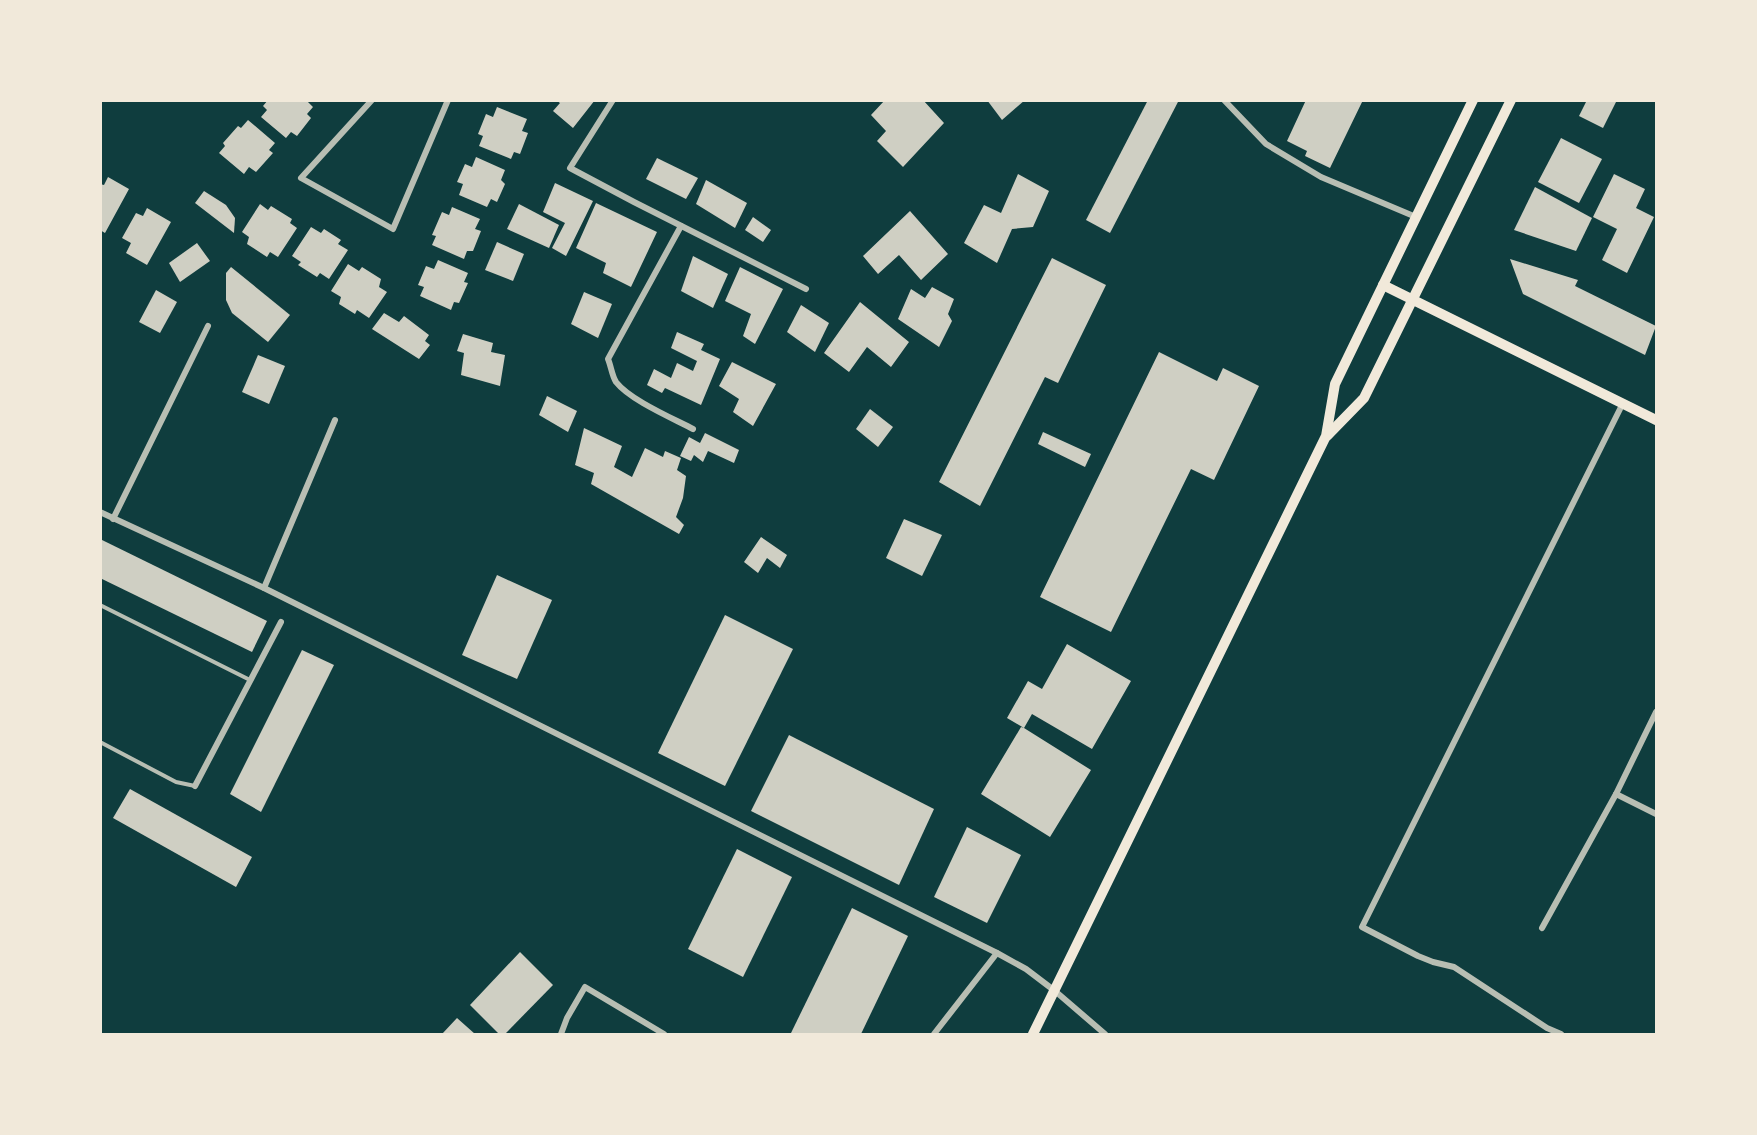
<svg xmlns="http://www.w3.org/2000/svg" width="1757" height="1135" viewBox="0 0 1757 1135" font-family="Helvetica,sans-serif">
<rect width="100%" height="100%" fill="#0f3d3e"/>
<!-- building -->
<g fill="#cfcfc3">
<polygon points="268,100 306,100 313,107 307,114 311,118 297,136 291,132 286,138 261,117 267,110 263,106"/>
<polygon points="556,100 595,100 573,128 553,111 560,103"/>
<polygon points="885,100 923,100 944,123 903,167 877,141 886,131 871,115"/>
<polygon points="987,100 1025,100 1002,120"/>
<polygon points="1148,100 1179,100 1110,233 1086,220"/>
<polygon points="1306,100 1363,100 1330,168 1305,156 1307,151 1287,141"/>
<polygon points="1587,100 1617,100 1603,128 1579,116"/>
<polygon points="497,107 527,119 522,131 528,133 520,154 514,152 511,159 479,146 483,136 478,134 486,114 493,117"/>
<polygon points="248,120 275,143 269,150 273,153 256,172 249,167 244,174 219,153 225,146 223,143 238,126 241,128"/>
<polygon points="1561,138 1602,159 1579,203 1538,182"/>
<polygon points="476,157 505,170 501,180 505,184 497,202 491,199 487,207 459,195 463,184 457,182 465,164 472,167"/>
<polygon points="657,158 698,178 686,199 646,179"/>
<polygon points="1018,174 1049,191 1033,227 1012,229 997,263 964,243 984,205 1001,213"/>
<polygon points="1614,174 1645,189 1636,208 1654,217 1627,273 1602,260 1617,229 1593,217"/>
<polygon points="108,177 129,189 105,233 100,230 100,184 104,185"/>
<polygon points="706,180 747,203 735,228 696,204"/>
<polygon points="555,183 593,201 566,256 552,248 565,223 543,212"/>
<polygon points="1535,187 1592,218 1576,251 1514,230"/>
<polygon points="204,191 226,205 235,218 234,233 195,203"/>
<polygon points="596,203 657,232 631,287 603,273 606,263 576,248"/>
<polygon points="260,204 268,210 271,206 292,219 290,223 297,228 278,257 270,252 267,257 247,244 249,237 242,232"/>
<polygon points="519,204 559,225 549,248 507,229"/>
<polygon points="452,207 480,219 475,229 481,231 473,251 467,251 464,259 432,245 436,236 432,235 442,212 449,215"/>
<polygon points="147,208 171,222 147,265 126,253 131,243 122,238 136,213 143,216"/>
<polygon points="910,211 948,254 921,280 899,255 878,274 863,256"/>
<polygon points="753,217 771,230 763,242 745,230"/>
<polygon points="311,227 321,233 324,229 341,240 338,244 348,250 329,279 320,273 317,277 298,265 301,262 292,256"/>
<polygon points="497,242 524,254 513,281 485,270"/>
<polygon points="197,243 210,261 180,282 169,263"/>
<polygon points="693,256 728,274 713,308 681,291"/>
<polygon points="1052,258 1106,285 1058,383 1045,377 980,506 939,482"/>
<polygon points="1510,259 1578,280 1575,286 1656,326 1645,355 1523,294"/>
<polygon points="438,260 468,273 464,282 468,283 459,303 454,302 451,310 420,296 424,287 418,285 426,266 434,269"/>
<polygon points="348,264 359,271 362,267 381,279 379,287 387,292 369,318 357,310 355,314 339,304 341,297 331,291"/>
<polygon points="231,267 290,315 268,342 232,313 226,300 226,273"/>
<polygon points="740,267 783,289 755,344 743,336 751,314 725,301"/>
<polygon points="932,287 954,299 948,314 952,321 939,347 898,319 911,289 925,298"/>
<polygon points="156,290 177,302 160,333 139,322"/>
<polygon points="584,292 612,304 598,338 571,324"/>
<polygon points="860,302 909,342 891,367 867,347 849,372 824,353"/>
<polygon points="801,305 829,323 815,352 787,332"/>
<polygon points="384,313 399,322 404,316 429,335 425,341 430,345 419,359 372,329"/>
<polygon points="677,332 704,344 701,350 720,359 701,405 665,388 662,393 647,385 654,369 671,378 677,363 693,371 697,361 671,348"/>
<polygon points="463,334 493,343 491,352 505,355 500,386 461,375 464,353 457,351"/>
<polygon points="1159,352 1217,381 1223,368 1259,386 1214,480 1191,469 1111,632 1040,597"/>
<polygon points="258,355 285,366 269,404 242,392"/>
<polygon points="732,362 776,384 753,426 733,412 739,399 719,386"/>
<polygon points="547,396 577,411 568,432 539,415"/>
<polygon points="870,409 893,427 878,447 856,429"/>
<polygon points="584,428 622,446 614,467 632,477 645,448 663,457 665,451 681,458 677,470 686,476 683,498 676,517 684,525 679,534 591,484 594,473 575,465"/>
<polygon points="1043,432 1091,454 1085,467 1038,444"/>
<polygon points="705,433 739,450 734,463 708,451 703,462 694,455 691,461 680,456 689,437 700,443"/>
<polygon points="904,519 942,535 922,576 886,558"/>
<polygon points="761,537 787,555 780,568 767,558 758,573 744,562"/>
<polygon points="100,539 267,621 252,652 100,578"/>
<polygon points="497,575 552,600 517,679 462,655"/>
<polygon points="725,615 793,649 725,786 658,753"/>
<polygon points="1067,644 1131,681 1092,749 1032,714 1024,728 1091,770 1050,837 981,794 1021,727 1024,728 1007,718 1028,681 1042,689"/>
<polygon points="302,650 334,665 261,812 230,794"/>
<polygon points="789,735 934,809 899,885 751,811"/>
<polygon points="130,789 252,857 236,887 113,818"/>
<polygon points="967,827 1021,855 987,923 934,897"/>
<polygon points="737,849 792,877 743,977 688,949"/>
<polygon points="852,908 908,936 861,1034 794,1034 791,1033"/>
<polygon points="520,952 553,985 505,1034 499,1034 470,1005"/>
<polygon points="457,1018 475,1034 442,1034"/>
</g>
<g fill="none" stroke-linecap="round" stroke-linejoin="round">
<!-- service -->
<g stroke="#b8beb3" stroke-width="4">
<polyline points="100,605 250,680"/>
<polyline points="100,742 176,782 195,786"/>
</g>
<!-- minor -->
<g stroke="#b8beb3" stroke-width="6">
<polyline points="372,100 301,178 393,229 448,100"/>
<polyline points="613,100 570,168 634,202 806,289"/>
<polyline points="1224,100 1266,144 1321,177 1416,217"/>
<path d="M681,226L608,359C611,366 612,376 616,382C630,400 672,418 693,429"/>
<polyline points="100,512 264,588 997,953 1026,969 1055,991 1105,1034"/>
<polyline points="113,519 208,326"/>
<polyline points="264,588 335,420"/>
<polyline points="195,786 281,622"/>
<polyline points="1616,794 1656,814"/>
<polyline points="1542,928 1616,794 1656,712"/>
<polyline points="561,1034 567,1018 585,987 664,1034"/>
<polyline points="934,1034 997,953"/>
<polyline points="1561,1034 1547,1028 1454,967 1433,962 1418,956 1362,927 1623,403"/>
</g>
<!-- secondary -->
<g stroke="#f1e9da" stroke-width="10">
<polyline points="1383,285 1656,420"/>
<polyline points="1327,436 1364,398 1511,100"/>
<polyline points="1033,1034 1326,436 1335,384 1473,100"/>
</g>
</g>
<!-- border -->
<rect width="1757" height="1135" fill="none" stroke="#f1e9da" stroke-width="204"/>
</svg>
